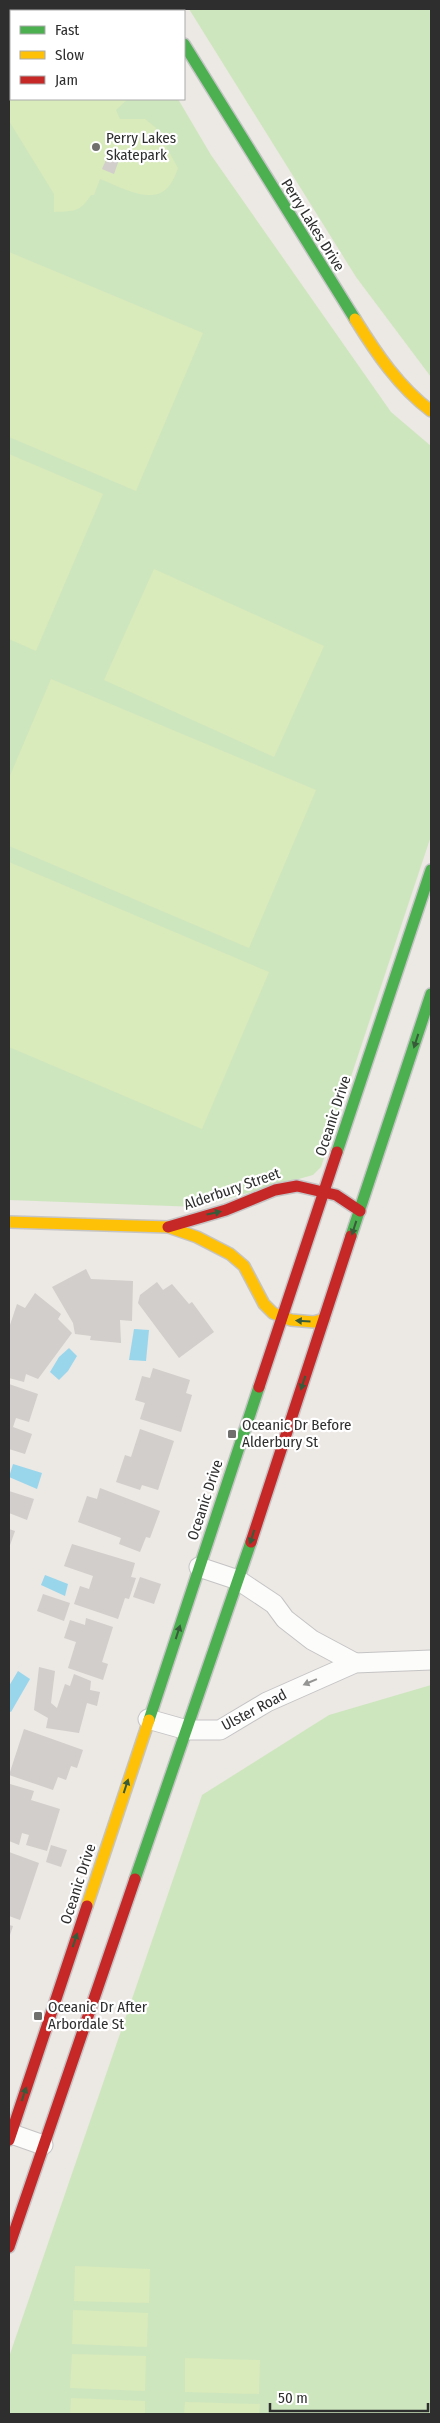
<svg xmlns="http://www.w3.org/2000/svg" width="440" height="2423" viewBox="0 0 440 2423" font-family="'Fira Sans Condensed',sans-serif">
<rect width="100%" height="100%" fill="#ece8e4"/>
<!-- green -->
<g fill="#cee6be">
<polygon points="9,9 125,9 127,11 11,11 11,99 178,99 211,155 391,412 431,446 431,836 321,1167 313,1175 198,1207 9,1200"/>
<polygon points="189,9 431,9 431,377 356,277"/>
<polygon points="431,1685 431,2414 9,2414 9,2357 202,1795 329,1715"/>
</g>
<!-- pitch -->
<g fill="#d9eabb">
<path d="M9,61L11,65V99H128L116,110L120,119H145L155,127L178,168C176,174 173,181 169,186C153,207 119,186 100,179L94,195H91C80,212 75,211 54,212V194L9,121Z"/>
<polygon points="9,252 203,333 136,491 9,437"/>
<polygon points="9,454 103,494 36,651 9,639"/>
<polygon points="154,569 324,646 274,757 104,680"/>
<polygon points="51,679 316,790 249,948 9,846 9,778"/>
<polygon points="9,862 269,972 202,1129 9,1047"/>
<polygon points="75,2266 150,2269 149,2303 74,2301"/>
<polygon points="73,2310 148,2313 147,2347 72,2344"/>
<polygon points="72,2354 146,2356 145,2391 70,2388"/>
<polygon points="185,2358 260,2360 259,2394 185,2392"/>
<polygon points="71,2398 145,2401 145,2414 70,2414"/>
<polygon points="185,2402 260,2404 259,2414 184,2414"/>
</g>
<!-- water -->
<g fill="#99d6ec">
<polygon points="134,1329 149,1330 146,1361 129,1360"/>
<polygon points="69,1348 77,1356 68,1371 59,1380 50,1372 59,1357"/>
<polygon points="13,1464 42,1473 37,1489 9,1477"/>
<polygon points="45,1575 68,1584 65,1596 41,1585"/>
<polygon points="18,1671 30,1679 11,1712 9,1711 9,1686"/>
</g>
<!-- building -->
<g fill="#d1cecb">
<polygon points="109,153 120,157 114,174 102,169"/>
<polygon points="86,1269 91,1279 133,1281 132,1321 120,1320 121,1343 90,1340 91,1336 75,1334 73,1323 52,1287"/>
<polygon points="157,1282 163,1290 172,1284 189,1304 192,1302 214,1332 179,1358 138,1303 140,1295"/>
<polygon points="35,1293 61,1314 58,1319 72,1333 38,1379 26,1374 24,1382 9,1378 9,1328 17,1304 25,1308"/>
<polygon points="153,1368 190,1380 186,1393 192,1395 181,1432 140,1419 145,1403 135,1400 142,1376 150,1378"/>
<polygon points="9,1384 38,1394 29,1422 16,1418 13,1427 32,1434 25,1454 9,1449"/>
<polygon points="140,1429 174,1441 158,1490 142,1485 140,1490 116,1482 125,1455 131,1457"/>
<polygon points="100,1488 160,1511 150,1538 146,1537 140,1552 119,1544 121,1538 78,1522 87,1496 97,1499"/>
<polygon points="9,1491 34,1499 27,1520 9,1513"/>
<polygon points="9,1529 15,1531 9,1548"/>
<polygon points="72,1544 135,1563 131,1577 136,1578 129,1599 125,1598 118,1619 74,1604 80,1586 89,1589 93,1576 64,1566"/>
<polygon points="140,1577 161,1584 154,1604 133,1597"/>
<polygon points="43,1594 70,1603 64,1621 37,1611"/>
<polygon points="86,1618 113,1627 102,1662 108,1664 103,1680 68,1668 76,1642 64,1638 70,1620 85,1625"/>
<polygon points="39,1667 55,1671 51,1703 57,1708 65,1684 70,1686 74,1674 91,1681 90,1690 100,1692 97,1706 87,1703 79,1733 46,1728 48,1718 34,1710"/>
<polygon points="24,1729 83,1750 77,1768 71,1766 66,1780 58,1777 53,1790 9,1775"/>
<polygon points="10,1784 34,1791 31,1800 60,1809 47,1851 26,1845 29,1835 22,1833 19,1845 9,1841"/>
<polygon points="51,1845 67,1850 61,1867 46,1862"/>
<polygon points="9,1852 39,1863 20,1920 9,1916"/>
<polygon points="9,1925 13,1926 9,1938"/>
</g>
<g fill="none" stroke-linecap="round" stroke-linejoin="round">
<!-- street casing -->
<g stroke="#c5c4c5" stroke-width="21">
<g id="street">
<polyline points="199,1567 238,1580 274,1604 285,1619 312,1640 355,1663"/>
<polyline points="148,1719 187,1730 220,1730 267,1702 355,1663 431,1660"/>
<polyline points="9,2133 43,2145"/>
</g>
</g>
<!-- fast casing -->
<g stroke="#c5c4c5" stroke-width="14">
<g id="fast">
<polyline points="184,44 355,319"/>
<polyline points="337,1152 431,870"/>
<polyline points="351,1236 431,994"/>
<polyline points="149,1720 259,1387"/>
<polyline points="135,1879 251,1542"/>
</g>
</g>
<!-- slow casing -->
<g stroke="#c5c4c5" stroke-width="14">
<g id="slow">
<path d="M355,319C376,353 399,387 431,411"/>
<polyline points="9,1222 168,1227 197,1237 230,1254 244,1266 264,1304 273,1313 291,1320 314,1322 324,1319"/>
<polyline points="87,1906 149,1720"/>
</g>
</g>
<!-- jam casing -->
<g stroke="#c5c4c5" stroke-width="14">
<g id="jam">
<polyline points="163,9 164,11"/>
<polyline points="168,1227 226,1210 275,1190 297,1186 336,1195 360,1211"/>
<polyline points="259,1387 337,1152"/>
<polyline points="251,1542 351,1236"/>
<polyline points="9,2140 87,1906"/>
<polyline points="9,2247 135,1879"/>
</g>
</g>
<!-- street -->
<use href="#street" stroke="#fcfcfb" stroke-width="19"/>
<!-- fast -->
<use href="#fast" stroke="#4caf50" stroke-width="11"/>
<!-- slow -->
<use href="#slow" stroke="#ffc107" stroke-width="11"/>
<!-- jam -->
<use href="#jam" stroke="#c62828" stroke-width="11"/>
</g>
<!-- one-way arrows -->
<defs><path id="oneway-solid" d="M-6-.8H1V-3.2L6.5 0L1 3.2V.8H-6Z" transform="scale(1.25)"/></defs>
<g fill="#385b3a">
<use href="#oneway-solid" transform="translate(416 1041) rotate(108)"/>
<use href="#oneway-solid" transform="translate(214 1213) rotate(-12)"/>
<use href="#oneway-solid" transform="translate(354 1228) rotate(108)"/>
<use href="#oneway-solid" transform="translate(303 1321) rotate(-177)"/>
<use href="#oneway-solid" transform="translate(303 1383) rotate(108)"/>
<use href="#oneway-solid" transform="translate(252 1537) rotate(108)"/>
<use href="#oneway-solid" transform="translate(178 1632) rotate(-72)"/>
<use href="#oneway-solid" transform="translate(126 1786) rotate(-72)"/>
<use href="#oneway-solid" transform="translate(75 1940) rotate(-72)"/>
<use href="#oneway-solid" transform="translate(24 2094) rotate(-72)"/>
</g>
<use fill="#959594" href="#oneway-solid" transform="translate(310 1682) rotate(157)"/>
<!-- markers -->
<g fill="#706f6e" stroke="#fff" stroke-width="2">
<circle cx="96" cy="147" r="5"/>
<rect x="227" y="1429" width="10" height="10" rx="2.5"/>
<rect x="33" y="2011" width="10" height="10" rx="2.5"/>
</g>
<g text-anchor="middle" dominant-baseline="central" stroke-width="4.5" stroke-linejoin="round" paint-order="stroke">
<!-- poi labels -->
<g font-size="15" fill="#2e2e2e" stroke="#fff" text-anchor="start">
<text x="106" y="138">Perry Lakes<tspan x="106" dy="17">Skatepark</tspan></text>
<text x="242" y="1425">Oceanic Dr Before<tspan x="242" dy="17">Alderbury St</tspan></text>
<text x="48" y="2007">Oceanic Dr After<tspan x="48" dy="17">Arbordale St</tspan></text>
</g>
<!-- street labels -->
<g font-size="15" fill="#2e2e2e" stroke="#fff">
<text transform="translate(313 225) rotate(58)">Perry Lakes Drive</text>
<text transform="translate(333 1116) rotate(-72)">Oceanic Drive</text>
<text transform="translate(232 1189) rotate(-19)">Alderbury Street</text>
<text transform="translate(205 1500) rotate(-72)">Oceanic Drive</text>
<text transform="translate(254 1710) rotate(-28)">Ulster Road</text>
<text transform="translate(78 1884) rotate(-72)">Oceanic Drive</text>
</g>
</g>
<!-- border -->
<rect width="440" height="2423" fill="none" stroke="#2e2e2e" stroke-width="20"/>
<!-- legend -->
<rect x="10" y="10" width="175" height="90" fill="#ffffff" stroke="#ababab"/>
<rect x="20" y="26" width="25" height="8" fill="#4caf50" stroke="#ababab"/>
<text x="55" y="35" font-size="15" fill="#2e2e2e">Fast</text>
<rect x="20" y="51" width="25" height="8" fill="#ffc107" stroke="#ababab"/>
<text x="55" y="60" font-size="15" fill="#2e2e2e">Slow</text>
<rect x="20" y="76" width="25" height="8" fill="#c62828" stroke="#ababab"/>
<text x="55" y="85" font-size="15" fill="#2e2e2e">Jam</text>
<!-- scale -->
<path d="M270 2403v8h158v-8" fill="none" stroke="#2e2e2e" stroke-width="2.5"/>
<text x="278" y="2403" font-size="15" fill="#2e2e2e" stroke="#ffffff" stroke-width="4" paint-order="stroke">50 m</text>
</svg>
